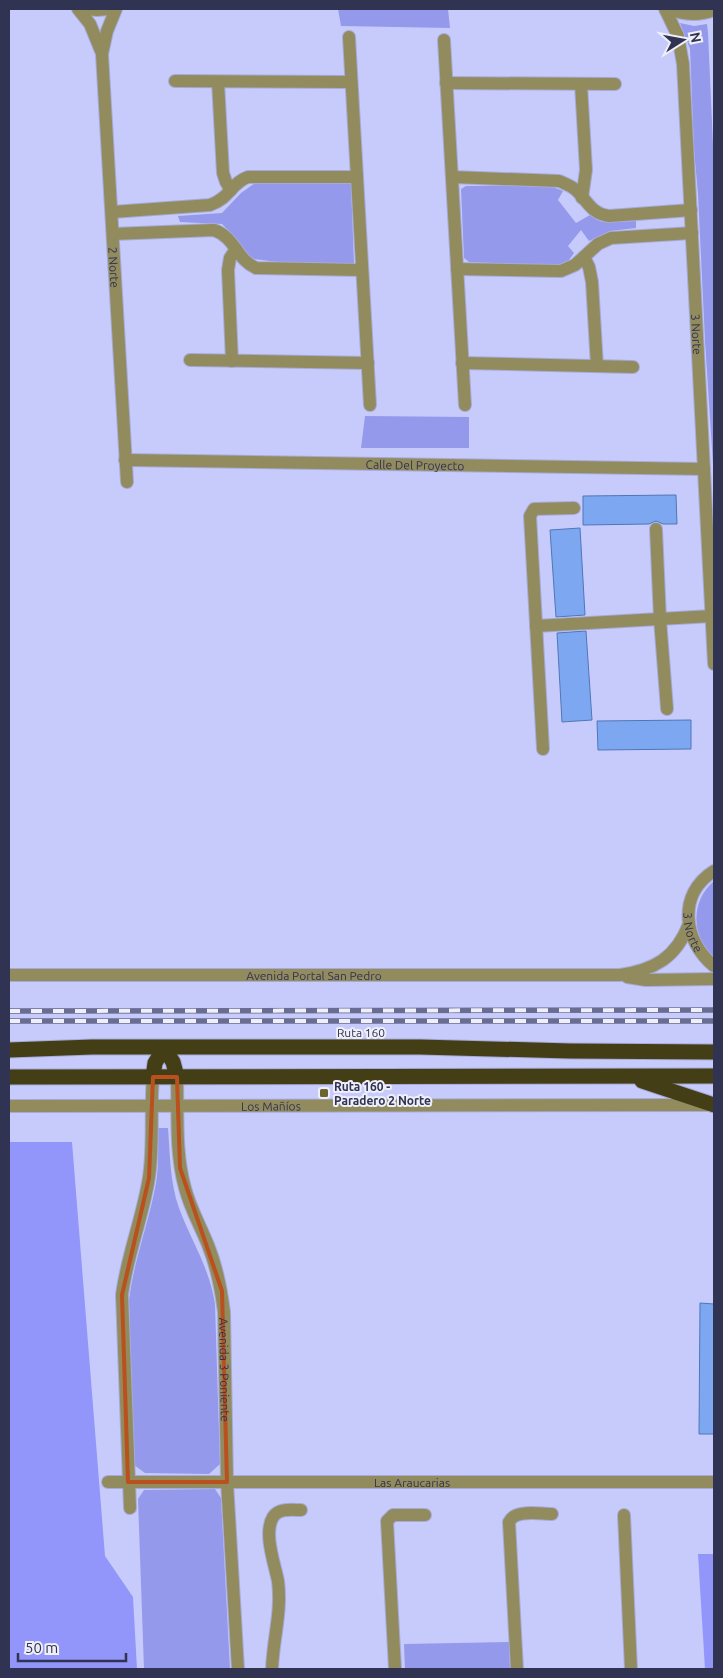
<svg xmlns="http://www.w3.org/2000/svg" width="723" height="1678" viewBox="0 0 723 1678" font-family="Ubuntu,sans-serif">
<rect width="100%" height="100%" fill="#c7cbfb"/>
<!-- green -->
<g fill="#9499ec">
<polygon points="338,9 448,9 450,28 341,26"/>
<polygon points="680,23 694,26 707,24 708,33 714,167 714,480 705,341 698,194 694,150 690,49"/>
<polygon points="255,183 351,183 354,264 302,265 254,259 241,252 236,238 222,224 180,222 178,216 222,213 241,193"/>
<polygon points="548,185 563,191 558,200 576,223 590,215 602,222 636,221 636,228 610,231 589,241 581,230 568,246 574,253 567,263 561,266 469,262 464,258 461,189 466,186"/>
<polygon points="365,416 469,417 469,448 361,448"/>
<path d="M714,881V957C691,937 690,901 714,881Z"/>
<path d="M158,1128H168C170,1154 170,1183 179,1208C192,1243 209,1266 215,1304L220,1464L209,1474L145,1473L134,1465L129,1300C134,1260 149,1222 156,1183C159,1165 158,1146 158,1128Z"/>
<polygon points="215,1489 221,1498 230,1669 144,1669 138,1499 144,1490"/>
<polygon points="509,1642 510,1669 405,1669 404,1644"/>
</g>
<!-- forest -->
<g fill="#9296fa">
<polygon points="9,1142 72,1142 105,1556 133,1597 137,1669 9,1669"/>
<polygon points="698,1554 714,1554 714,1669 705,1669"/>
</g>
<!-- building -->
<g fill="#7da8f1" stroke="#5076b7">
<polygon points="676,495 677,524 663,524 656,521 649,524 583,525 583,496"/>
<polygon points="580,528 585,615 556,617 550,530"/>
<polygon points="586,631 592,720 562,722 557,633"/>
<polygon points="691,720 691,749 598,750 597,721"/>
<polygon points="700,1303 714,1304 714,1434 699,1434"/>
</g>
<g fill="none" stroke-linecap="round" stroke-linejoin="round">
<!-- minor casing -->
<g stroke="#a6aad6" stroke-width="14">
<g id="minor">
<polyline points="78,9 90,24 101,51"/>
<polyline points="86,9 97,10 109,9"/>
<path id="s1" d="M116,9L107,31L102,54L127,482"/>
<path id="s2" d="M665,9L678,36L683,64L714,664"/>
<path d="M669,9C684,15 699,16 714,10"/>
<polyline points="349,37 370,405"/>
<polyline points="444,40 465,405"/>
<polyline points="175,81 351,82"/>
<polyline points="218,82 223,173 226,182 231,190"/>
<polyline points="446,83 615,84"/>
<polyline points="581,84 586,170 582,198"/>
<path d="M452,177L559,181C566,184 572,186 577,191C588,202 592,214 609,216L691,210"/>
<path d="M112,212L210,205C230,198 231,183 248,177H357"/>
<path d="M113,234L214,230C236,238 236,259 256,268L362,270"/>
<polyline points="584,257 589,267 592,282 597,366"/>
<polyline points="457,269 561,271 575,265 598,244 611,238 692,233"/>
<polyline points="190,360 368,363"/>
<polyline points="232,361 228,270 230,258 236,249"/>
<polyline points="462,363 633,367"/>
<path id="s3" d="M125,460L704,469"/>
<polyline points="656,529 660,619 667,709"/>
<polyline points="536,626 712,616"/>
<polyline points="543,749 530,516 534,509 574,508"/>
<path id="s4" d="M714,871C677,894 683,941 714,966"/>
<path id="s5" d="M9,975H620C654,970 676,958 689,924"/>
<polyline points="627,977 646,980 714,979"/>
<path id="s6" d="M177,1077C178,1114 175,1152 185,1188C190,1208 200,1225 208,1245C217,1267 221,1288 224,1312L227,1482L238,1669"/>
<path id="s7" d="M9,1106L709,1105"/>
<path id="s8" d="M108,1482H714"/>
<path d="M130,1508L122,1295C127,1255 143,1217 149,1177C154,1144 150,1110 153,1077"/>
<polyline points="624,1515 631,1669"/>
<path d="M272,1669C273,1639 282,1612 278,1581C275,1565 263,1533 273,1517C279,1508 292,1510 301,1510"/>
<polyline points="395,1669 387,1521 393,1515 425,1515"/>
<path d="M517,1669L509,1522C515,1509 539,1514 552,1514"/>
</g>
</g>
<!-- highway casing -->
<g stroke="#a6aad6" stroke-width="17">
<g id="highway">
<polyline points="164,1048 173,1062 177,1077"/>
<polyline points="9,1050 92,1047 420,1047 570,1051 714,1052"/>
<polyline points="9,1077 714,1076"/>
<polyline points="153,1077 155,1063 164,1048"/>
<polyline points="642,1081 714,1105"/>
</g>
</g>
<!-- minor -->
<use href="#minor" stroke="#928b5d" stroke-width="12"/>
<!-- highway -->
<use href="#highway" stroke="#443e16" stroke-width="15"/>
<!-- rail casing -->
<g stroke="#6a6d92" stroke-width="5.5">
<g id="rail">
<polyline points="9,1011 714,1010"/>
<polyline points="9,1021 714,1021"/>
</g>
</g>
<!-- rail -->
<use href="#rail" stroke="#eeeff8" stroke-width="4" stroke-dasharray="11" stroke-linecap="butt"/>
</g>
<!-- marked area -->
<path fill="none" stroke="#ba501e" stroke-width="4" stroke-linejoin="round" d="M153,1077H177L180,1168L222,1291L227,1482H128L122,1295L149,1178Z"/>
<!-- markers -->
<rect fill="#6d6532" stroke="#eeeff8" stroke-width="2" x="319" y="1088" width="10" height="10" rx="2.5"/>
<g text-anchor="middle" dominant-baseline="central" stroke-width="4" stroke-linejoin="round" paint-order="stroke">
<!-- street labels -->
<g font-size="12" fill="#313352" stroke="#eeeff8">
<text stroke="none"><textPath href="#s1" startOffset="261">2 Norte</textPath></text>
<text stroke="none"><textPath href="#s2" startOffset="329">3 Norte</textPath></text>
<text stroke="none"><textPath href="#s3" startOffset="290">Calle Del Proyecto</textPath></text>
<text stroke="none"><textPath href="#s4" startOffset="71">3 Norte</textPath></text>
<text stroke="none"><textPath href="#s5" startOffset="305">Avenida Portal San Pedro</textPath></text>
<text x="361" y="1032">Ruta 160</text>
<text stroke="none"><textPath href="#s7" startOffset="262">Los Mañíos</textPath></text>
<text stroke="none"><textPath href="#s6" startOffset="300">Avenida 3 Poniente</textPath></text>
<text stroke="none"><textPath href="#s8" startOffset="304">Las Araucarias</textPath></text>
</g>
<!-- poi labels -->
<g font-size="12" font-weight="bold" fill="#313352" stroke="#eeeff8" text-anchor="start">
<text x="334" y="1086">Ruta 160 -<tspan x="334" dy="14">Paradero 2 Norte</tspan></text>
</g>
</g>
<!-- border -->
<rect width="723" height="1678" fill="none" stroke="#313352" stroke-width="20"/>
<!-- north arrow -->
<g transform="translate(683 40) rotate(79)" stroke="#eeeff8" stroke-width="4" paint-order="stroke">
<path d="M0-4L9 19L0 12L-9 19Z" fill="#313352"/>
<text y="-8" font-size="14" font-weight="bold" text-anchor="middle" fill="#313352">N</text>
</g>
<!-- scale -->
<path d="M18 1653v8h108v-8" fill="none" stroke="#313352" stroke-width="2.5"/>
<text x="25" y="1653" font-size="15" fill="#313352" stroke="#eeeff8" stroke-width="4" paint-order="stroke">50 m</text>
</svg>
